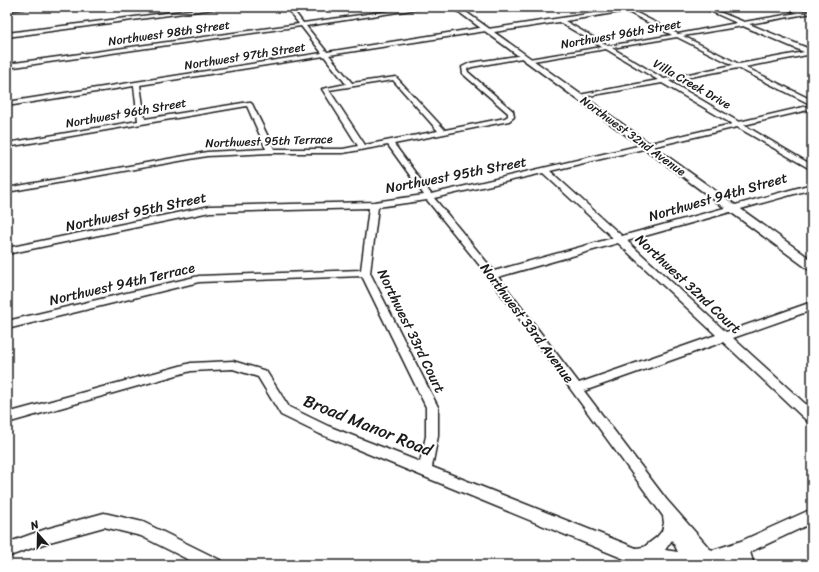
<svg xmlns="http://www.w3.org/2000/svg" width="819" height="572" viewBox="0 0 819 572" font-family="Sriracha,sans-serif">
<rect width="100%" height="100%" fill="#fff"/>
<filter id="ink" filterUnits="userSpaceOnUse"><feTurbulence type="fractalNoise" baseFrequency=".025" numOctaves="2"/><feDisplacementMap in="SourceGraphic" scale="8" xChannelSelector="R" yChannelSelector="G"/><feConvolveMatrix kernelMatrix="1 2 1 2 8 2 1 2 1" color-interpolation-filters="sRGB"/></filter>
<g filter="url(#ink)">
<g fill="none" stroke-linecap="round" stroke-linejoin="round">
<!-- minor casing -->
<g stroke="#1c1c1c" stroke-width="3">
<g id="minor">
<polygon points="21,7 37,7 7,11 7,9"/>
<polygon points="214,7 228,7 7,37 7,33"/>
<path d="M286,7H291L303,23L418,7H431L306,26L327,52L486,27L488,29L621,9L619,7H645L631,10L678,34L737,23L701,7H707L744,22L797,13L783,7C794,7 800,13 812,11V13L749,24L812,50V54L745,67L812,100V109L744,125L812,165V170L737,127L550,171L622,236L812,184V189L627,241L726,332L812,302V310L733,338L812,410V423L808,422L723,342L584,391L666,499L710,549L713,550L741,541L812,509V523L750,552L754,565H711L707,563L699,562L694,565H639L320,434L281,415L258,377L233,369L191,371L7,423V413L191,363L233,361L266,371L289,407L328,426L420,462L426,436V407L362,276L199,282L7,329V321L199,276L361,270L369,208L210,212L7,254V248L210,206L374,202L424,195L388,145L343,153H271L207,156L7,192V188L207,152L266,149L247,106L7,147V143L138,121L134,86L7,106V102L322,53L301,26L7,68V64L299,24ZM626,11L672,35L608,46L565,21ZM559,22L602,47L529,59L526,61L527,62L606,49L658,80L579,95L577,96V98L662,83L732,124L431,194L394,144L509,121L514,117L513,111L468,72L467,69L472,67L522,58L525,56L524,55L470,63L462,67L463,74L508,113V116L505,118L445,130L396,77L352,83L329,55L486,31L488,33ZM743,26L804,52L739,64L683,36ZM677,37L733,65L664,79L612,48ZM324,56L346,84L322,89L358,146L343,149H274L252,104L249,102L145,119L140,85ZM738,68L812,105L739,122L669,81ZM393,80L438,131L365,145L329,90ZM543,173L613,238L494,271L434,198ZM427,200L489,277L663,516L664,523L662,531L657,537L644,547L636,548L432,467L438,436V407L370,273L378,207ZM618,243L716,335L579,383L498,277ZM672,540L678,552L665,550Z"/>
<polygon points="104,513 143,522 220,560 223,565 199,565 141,536 104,527 46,543 7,557 7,543 46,529"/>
</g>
</g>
<!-- major casing -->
<g stroke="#1c1c1c" stroke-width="3">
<polygon id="major" points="452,7 459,7 812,260 812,270 808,269"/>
</g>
<!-- minor -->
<use href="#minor" fill="#fff" fill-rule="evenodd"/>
<!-- major -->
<use href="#major" fill="#fff" fill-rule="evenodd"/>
</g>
</g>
<g text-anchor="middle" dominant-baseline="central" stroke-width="4" stroke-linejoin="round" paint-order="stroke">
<!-- far-street labels -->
<g font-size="12" fill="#1c1c1c" stroke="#fff">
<text transform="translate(169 33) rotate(-8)">Northwest 98th Street</text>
<text transform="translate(621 34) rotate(-10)">Northwest 96th Street</text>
<text transform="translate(245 56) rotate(-9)">Northwest 97th Street</text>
<text transform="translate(692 84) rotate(30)">Villa Creek Drive</text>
<text transform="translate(126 113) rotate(-10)">Northwest 96th Street</text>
<text transform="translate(633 136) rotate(36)">Northwest 32nd Avenue</text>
<text transform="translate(269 141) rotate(-2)">Northwest 95th Terrace</text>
</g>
<!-- street labels -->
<g font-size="14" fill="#1c1c1c" stroke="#fff">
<text transform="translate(456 175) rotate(-11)">Northwest 95th Street</text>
<text transform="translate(718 197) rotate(-16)">Northwest 94th Street</text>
<text transform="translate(136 212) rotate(-12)">Northwest 95th Street</text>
<text transform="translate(122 284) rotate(-13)">Northwest 94th Terrace</text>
<text transform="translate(688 284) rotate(43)">Northwest 32nd Court</text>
<text transform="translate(527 323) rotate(53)">Northwest 33rd Avenue</text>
<text transform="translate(411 331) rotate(64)">Northwest 33rd Court</text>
</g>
<!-- near-street labels -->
<g font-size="17" fill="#1c1c1c" stroke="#fff">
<text transform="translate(368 425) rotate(22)">Broad Manor Road</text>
</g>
</g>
<!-- margin -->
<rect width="819" height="572" fill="none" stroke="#fff" stroke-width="24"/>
<rect x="12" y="12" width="795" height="548" fill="none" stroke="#1c1c1c" stroke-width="1.5" filter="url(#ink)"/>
<!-- north arrow -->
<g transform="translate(38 534) rotate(340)" stroke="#ffffff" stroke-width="3" paint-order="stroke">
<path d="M0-3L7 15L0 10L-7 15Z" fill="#1c1c1c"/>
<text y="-6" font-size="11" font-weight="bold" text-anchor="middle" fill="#1c1c1c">N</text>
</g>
</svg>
